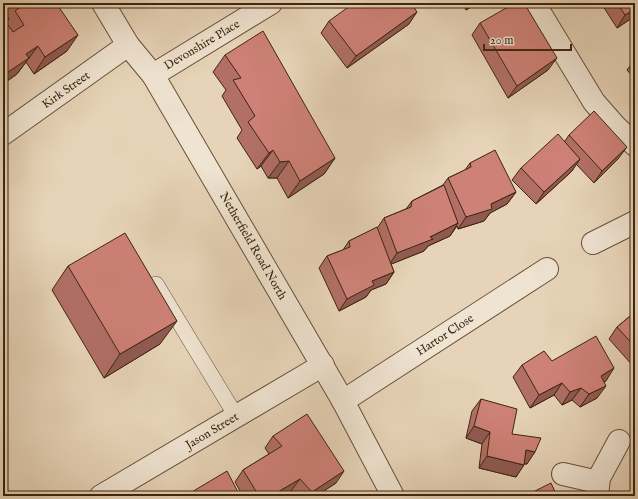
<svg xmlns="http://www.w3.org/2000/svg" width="638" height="499" viewBox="0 0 638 499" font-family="'IM FELL English',serif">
<rect width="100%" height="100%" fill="#e7d4b8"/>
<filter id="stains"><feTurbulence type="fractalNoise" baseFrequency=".005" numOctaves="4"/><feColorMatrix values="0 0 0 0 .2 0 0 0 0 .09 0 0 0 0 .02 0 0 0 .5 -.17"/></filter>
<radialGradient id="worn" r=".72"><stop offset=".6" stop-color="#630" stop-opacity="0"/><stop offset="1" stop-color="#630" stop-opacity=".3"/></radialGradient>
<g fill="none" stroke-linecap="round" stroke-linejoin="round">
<!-- service casing -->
<g stroke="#685138" stroke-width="16">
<polyline id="service" points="156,284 236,416"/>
</g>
<!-- minor casing -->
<g stroke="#685138" stroke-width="24">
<g id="minor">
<polyline points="534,3 594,102 615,126 635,145"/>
<polyline points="153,75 271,3"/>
<polyline points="3,134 128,45"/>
<polyline points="593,243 635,222"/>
<polyline points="343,401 547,269"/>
<polyline points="563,474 598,482"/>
<polyline points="101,496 323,365"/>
<polyline points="597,496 599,478 619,441"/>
</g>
</g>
<!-- tertiary casing -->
<g stroke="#685138" stroke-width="24">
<polyline id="tertiary" points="103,3 128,45 153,75 343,401 393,496"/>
</g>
<!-- service -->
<use href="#service" stroke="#efe3d1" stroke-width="15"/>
<!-- minor -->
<use href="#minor" stroke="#efe3d1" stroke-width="22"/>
<!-- tertiary -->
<use href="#tertiary" stroke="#efe3d1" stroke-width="22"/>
</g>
<!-- wall -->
<g fill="#b16f66" stroke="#3d250e">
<polygon points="3,3 56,3 67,51 34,74 26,62 17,74 3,84 3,29 4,28 4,27 9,19 3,11"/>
<polygon points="462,3 478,3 466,10"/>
<polygon points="601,3 635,3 635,16 617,28"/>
<polygon points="329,21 409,24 347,68 321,33"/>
<polygon points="480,23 548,70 508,98 472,35"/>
<polygon points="225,55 335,158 324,174 288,198 277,178 268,178 261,166 257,169 237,138 242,130 222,96 226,90 213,72"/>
<polygon points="635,59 635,79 627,70"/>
<polygon points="569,135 618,159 594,183 576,164 572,171 536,204 512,180 521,168 565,141"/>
<polygon points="470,163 516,192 507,204 490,213 484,221 458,229 457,226 450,236 428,246 424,251 391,264 394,272 386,284 371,290 366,297 339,311 319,268 327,256 343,250 349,241 378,227 384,218 406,209 412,201 443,185 448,178 465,170"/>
<polygon points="68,266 160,344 104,378 52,290"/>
<polygon points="635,312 635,364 633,366 609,339 617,327"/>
<polygon points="522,365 606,381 604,382 597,398 580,407 572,400 562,405 554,395 530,408 513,377"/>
<polygon points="481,399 512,434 527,464 524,464 516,477 479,468 482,444 466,438 472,411"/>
<polygon points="273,436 336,483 316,496 296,496 291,491 283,496 243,496 235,482 243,470 269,454 265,448"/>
<polygon points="635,480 635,486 632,484"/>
</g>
<!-- shaded-wall -->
<g fill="#905a53" stroke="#3d250e">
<polygon points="471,3 478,3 466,10"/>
<polygon points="635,9 635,16 617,28 625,15"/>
<polygon points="417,12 409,24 347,68 356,56"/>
<polygon points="78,35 67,51 34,74 45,57"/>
<polygon points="38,46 17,74 3,84 3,77 5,74 26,54"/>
<polygon points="557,58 548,70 508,98 517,86"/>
<polygon points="627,147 618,159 594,183 602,171"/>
<polygon points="273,150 261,166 257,169 269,153"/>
<polygon points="335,158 324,174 288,198 300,181"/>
<polygon points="580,159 572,171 536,204 544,192"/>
<polygon points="289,161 277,178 268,178 280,162"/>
<polygon points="516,192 507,204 490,213 484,221 458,229 466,217 491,204"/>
<polygon points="458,223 450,236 428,246 424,251 389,265 397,253 430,237"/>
<polygon points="394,272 386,284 371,290 366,297 339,311 347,299 372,281"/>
<polygon points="177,321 160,344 104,378 120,354"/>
<polygon points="614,368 606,381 592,388 601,376"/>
<polygon points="562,383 554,395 530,408 539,395"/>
<polygon points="606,386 597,398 580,407 589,394"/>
<polygon points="581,388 572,400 562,405 570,392"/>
<polygon points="474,426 490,432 482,444 466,438"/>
<polygon points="526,450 535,452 527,464 517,462"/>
<polygon points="487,456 524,465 516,477 479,468"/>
<polygon points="344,471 336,483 316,496 309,496 312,492"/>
<polygon points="300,479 291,491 283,496 271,496"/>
</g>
<!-- building -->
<g fill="#ce8177" stroke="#3d250e">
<polygon points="20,3 56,3 78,35 45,57 38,46 26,54 29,58 5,74 3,71 3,29 8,25 13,32 24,25 15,11 22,6"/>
<polygon points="354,3 411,3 417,12 356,56 329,21"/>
<polygon points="515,3 524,3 557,58 517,86 480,23"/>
<polygon points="617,3 635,3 635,9 625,15"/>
<polygon points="263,31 335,158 300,181 289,161 280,162 273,150 269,153 248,122 255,116 233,80 241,78 225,55"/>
<polygon points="594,111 627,147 602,171 569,135"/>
<polygon points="558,134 580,159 544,192 521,168"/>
<polygon points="495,150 516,192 491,204 492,209 466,217 448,178 471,167 470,163"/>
<polygon points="444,185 458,223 430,237 433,239 397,253 384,218 411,207 412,201"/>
<polygon points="377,227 394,272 372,281 374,285 347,299 327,256 350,247 349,241"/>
<polygon points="125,233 177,321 120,354 68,266"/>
<polygon points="635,312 635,347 617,327"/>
<polygon points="596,336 614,368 601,376 606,386 589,394 581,388 570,392 562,383 539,395 522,365 544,351 552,361"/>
<polygon points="481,399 517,409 512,434 541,438 535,452 526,450 524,465 487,456 490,432 474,426"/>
<polygon points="307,414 344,471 312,492 300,479 271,496 259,496 243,470 282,446 273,436"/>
<polygon points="227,471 240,496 185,496"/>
<polygon points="551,483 557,496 525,496"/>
</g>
<g text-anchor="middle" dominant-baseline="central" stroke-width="3.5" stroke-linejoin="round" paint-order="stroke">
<!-- street labels -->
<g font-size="12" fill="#3d250e" stroke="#efe3d1">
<text transform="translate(202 45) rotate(-31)">Devonshire Place</text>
<text transform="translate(66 90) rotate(-35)">Kirk Street</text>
<text transform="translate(253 246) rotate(60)">Netherfield Road North</text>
<text transform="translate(445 335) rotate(-33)">Hartor Close</text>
<text transform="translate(212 431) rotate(-31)">Jason Street</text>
</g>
</g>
<!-- margin -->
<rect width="638" height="499" fill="none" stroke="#e7d4b8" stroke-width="16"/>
<rect x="4" y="4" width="630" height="491" fill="none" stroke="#3d250e" stroke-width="2"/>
<rect x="8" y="8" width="622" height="483" fill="none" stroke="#3d250e"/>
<!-- scale -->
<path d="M484 44v6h87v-6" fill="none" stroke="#3d250e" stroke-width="2"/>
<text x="490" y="44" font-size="12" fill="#3d250e" stroke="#efe3d1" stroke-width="3" paint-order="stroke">20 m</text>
<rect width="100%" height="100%" filter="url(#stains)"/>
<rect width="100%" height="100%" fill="url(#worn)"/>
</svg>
